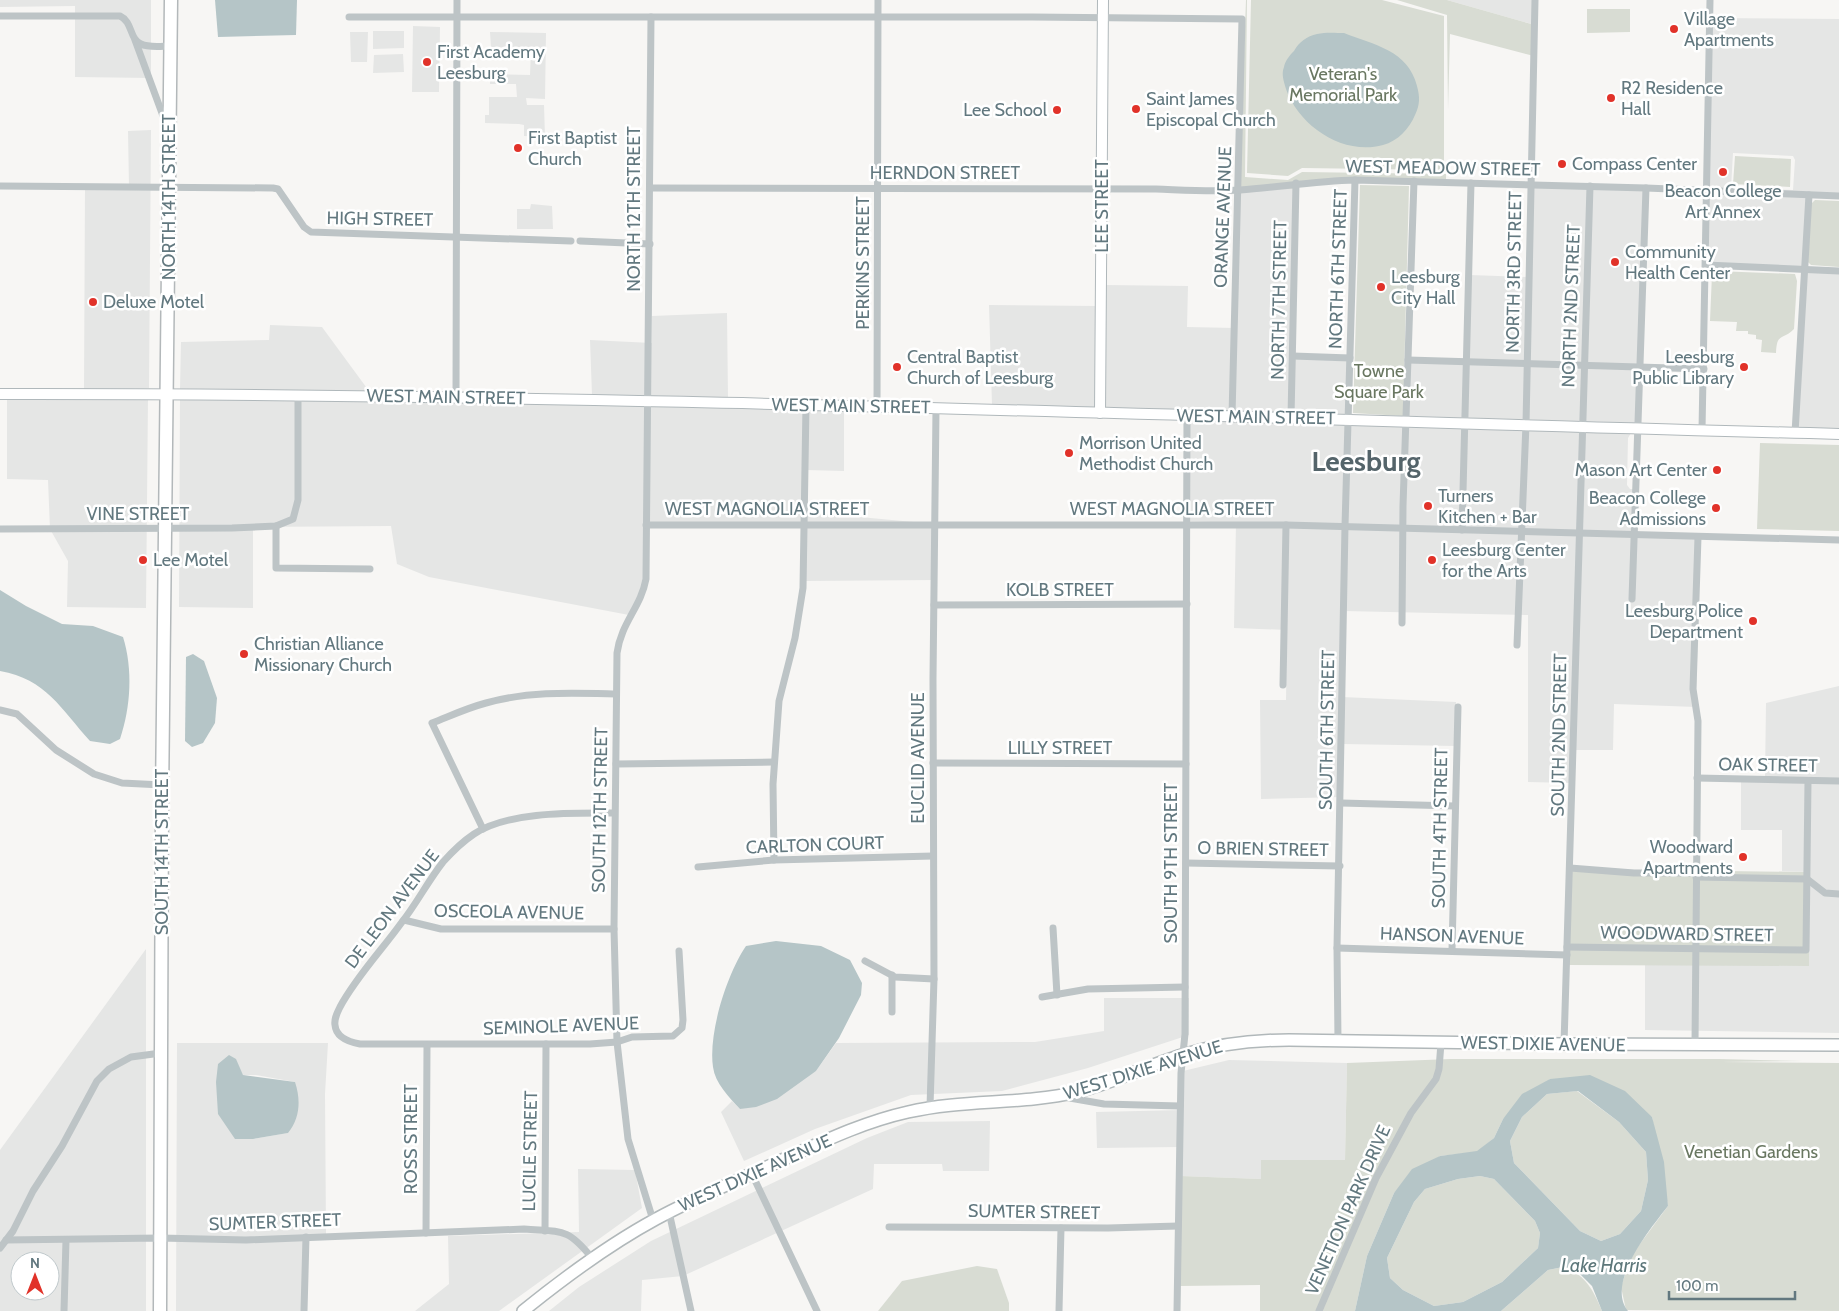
<svg xmlns="http://www.w3.org/2000/svg" width="1839" height="1311" viewBox="0 0 1839 1311" font-family="Cabin,sans-serif">
<rect width="100%" height="100%" fill="#f7f6f4"/>
<!-- built -->
<g fill="#e5e6e5" fill-rule="evenodd">
<polygon points="0,0 151,0 151,78 75,77 75,6 0,7"/>
<polygon points="1447,0 1535,0 1535,25 1528,23"/>
<path d="M1709,18L1839,19V197L1810,198L1808,268L1839,271V429L1796,428L1804,270L1709,265ZM1733,153L1793,156L1795,160L1793,190L1731,188Z"/>
<polygon points="413,26 440,27 439,92 412,92"/>
<polygon points="373,31 404,31 404,48 373,49"/>
<polygon points="350,32 368,32 367,62 351,62"/>
<polygon points="490,32 546,33 545,99 526,98 527,105 544,105 545,137 524,136 524,125 519,124 485,123 485,115 489,115 489,97 517,97 516,84 490,84 490,74 530,75 531,48 491,47"/>
<polygon points="403,54 404,72 373,73 374,55"/>
<polygon points="151,130 149,388 84,389 85,187 129,187 128,131"/>
<polygon points="1530,185 1645,187 1639,423 1408,416 1409,360 1467,361 1470,275 1529,277"/>
<polygon points="1239,188 1296,189 1295,354 1348,357 1348,414 1105,408 1106,285 1188,286 1187,327 1235,328"/>
<polygon points="531,204 552,206 553,229 517,229 517,209 530,209"/>
<polygon points="989,305 1097,306 1096,408 992,405"/>
<polygon points="727,313 728,398 592,395 590,340 652,343 652,316"/>
<polygon points="270,325 322,327 369,391 180,389 181,342 269,340"/>
<polygon points="7,398 148,398 146,608 67,607 68,561 50,529 48,480 7,479"/>
<polygon points="180,398 415,400 844,411 844,471 806,470 806,512 935,524 935,580 806,581 806,525 647,524 645,587 629,615 429,577 397,564 391,526 253,527 253,608 179,607"/>
<polygon points="1186,420 1631,433 1628,438 1627,485 1630,489 1637,489 1637,532 1700,535 1696,707 1614,704 1613,750 1572,750 1571,783 1528,782 1528,615 1344,611 1342,697 1456,702 1456,746 1343,744 1342,797 1261,799 1260,700 1286,700 1287,630 1234,628 1236,523 1185,521"/>
<polygon points="1839,686 1839,1033 1645,1030 1645,965 1809,965 1809,872 1782,871 1782,830 1741,830 1741,777 1765,777 1766,703"/>
<path d="M146,949V1311H0V1150ZM20,1261H50V1291H20Z"/>
<polygon points="1104,998 1189,998 1189,1035 1088,1068 1002,1091 911,1095 815,1129 744,1161 721,1112 732,1101 740,1109 816,1071 836,1043 1035,1042 1104,1031"/>
<path d="M177,1043H328L325,1094L326,1234H306L307,1311H176ZM239,1068L243,1075H256L295,1082L288,1133L253,1139Z"/>
<polygon points="1229,1060 1347,1063 1345,1160 1261,1160 1261,1179 1181,1176 1179,1147 1097,1148 1096,1112 1182,1110 1183,1071"/>
<polygon points="990,1121 989,1171 943,1171 942,1164 874,1164 873,1189 683,1276 642,1280 641,1311 549,1311 579,1287 651,1241 867,1138 908,1122"/>
<polygon points="578,1169 635,1170 642,1208 499,1311 415,1311 449,1284 448,1236 579,1232"/>
</g>
<!-- green -->
<g fill="#d8dcd3">
<polygon points="1246,0 1247,0 1245,177 1288,180 1302,172 1446,174 1446,181 1306,181 1296,189 1239,188"/>
<polygon points="1251,0 1382,0 1444,16 1444,170 1302,168 1288,176 1247,173"/>
<polygon points="1397,0 1447,0 1535,25 1534,56 1450,34 1448,110 1447,15"/>
<polygon points="1587,9 1630,9 1630,32 1587,33"/>
<polygon points="1735,156 1791,159 1790,187 1733,184"/>
<polygon points="1360,185 1409,186 1403,416 1353,413"/>
<polygon points="1815,200 1839,201 1839,267 1811,265 1808,262 1811,204"/>
<path d="M1716,271L1795,274L1797,281L1794,329C1782,341 1777,332 1776,353L1761,352L1762,340L1756,339V335L1748,334V331H1736L1737,322L1710,321L1712,274Z"/>
<polygon points="1760,443 1839,445 1839,531 1757,529"/>
<polygon points="1570,869 1809,872 1809,966 1569,965"/>
<polygon points="1451,1059 1719,1059 1803,1061 1721,1062 1839,1063 1839,1311 1626,1310 1621,1287 1631,1256 1668,1206 1652,1117 1550,1079 1503,1119 1494,1138 1477,1152 1440,1156 1394,1193 1367,1256 1355,1311 1260,1311 1260,1285 1180,1286 1181,1176 1261,1179 1261,1160 1345,1160 1347,1063"/>
<polygon points="1577,1091 1619,1122 1646,1152 1648,1180 1641,1211 1620,1234 1601,1241 1580,1231 1514,1163 1510,1141 1522,1117 1547,1094"/>
<polygon points="1480,1176 1494,1179 1535,1221 1540,1233 1538,1248 1502,1282 1463,1302 1434,1306 1403,1290 1390,1278 1387,1258 1414,1202 1425,1189 1458,1179"/>
<polygon points="977,1266 997,1269 1009,1303 1009,1311 878,1311 902,1281"/>
<path d="M1563,1267C1586,1275 1593,1290 1602,1311H1501L1548,1270Z"/>
</g>
<!-- water -->
<g fill="#b5c5c7" fill-rule="evenodd">
<polygon points="215,0 297,0 296,35 218,37"/>
<path d="M1344,33C1374,45 1408,50 1417,86C1420,97 1420,105 1415,115C1409,129 1398,141 1383,145C1343,156 1299,126 1286,89C1284,82 1281,74 1284,67C1285,61 1290,55 1294,51C1299,42 1307,36 1317,34C1326,32 1336,33 1344,33Z"/>
<path d="M0,590L26,606L62,624L93,626L123,637C133,669 131,707 120,739L110,744L90,741C61,709 46,679 0,671Z"/>
<polygon points="193,654 204,661 217,698 215,723 203,743 192,747 185,741 186,657"/>
<path d="M776,941L821,946L850,960L862,983L861,995L839,1038L816,1071L777,1099L756,1107L740,1109C729,1097 715,1083 713,1067C708,1033 727,974 746,946Z"/>
<path d="M229,1055L236,1059L243,1075L295,1082C301,1100 300,1118 288,1133L253,1139H235L218,1114L216,1082L218,1064Z"/>
<path d="M1590,1075L1625,1091L1652,1117L1664,1162L1668,1206C1651,1228 1605,1283 1628,1311H1602L1592,1286L1577,1271L1563,1267L1548,1270L1501,1311H1355L1367,1256L1394,1193L1412,1169L1440,1156L1477,1151L1494,1138L1503,1119L1522,1094L1550,1079ZM1578,1091L1619,1122L1646,1152L1648,1180L1641,1211L1620,1234L1601,1241L1580,1231L1514,1163L1510,1141L1522,1117L1547,1094ZM1480,1176L1494,1179L1535,1221L1540,1233L1538,1248L1502,1282L1463,1302L1434,1306L1403,1290L1390,1278L1387,1258L1414,1202L1425,1189L1458,1179Z"/>
</g>
<g fill="none" stroke-linecap="round" stroke-linejoin="round">
<!-- secondary casing -->
<g stroke="#b0b8bb" stroke-width="12">
<g id="secondary">
<path d="M0,394C613,393 1226,418 1839,434"/>
<polyline points="1100,413 1103,0"/>
</g>
</g>
<!-- primary casing -->
<g stroke="#b1b8ba" stroke-width="14">
<path id="primary" d="M523,1311C565,1277 608,1245 656,1219C696,1197 739,1180 780,1161C822,1142 863,1122 908,1112C964,1099 1021,1105 1077,1092C1113,1083 1146,1066 1182,1055C1217,1044 1253,1040 1289,1040L1564,1044L1839,1045"/>
</g>
<!-- highway casing -->
<g stroke="#b3b8ba" stroke-width="15">
<polyline id="highway" points="160,1311 162,799 171,0"/>
</g>
<!-- street -->
<g stroke="#bdc4c6" stroke-width="7">
<path d="M0,16H120C133,22 129,39 141,44C149,48 162,46 170,46"/>
<polyline points="349,17 1032,17 1242,19 1232,416"/>
<path d="M651,17L646,579C641,607 621,623 617,653L614,929L617,1042L628,1139L653,1220"/>
<polyline points="135,40 166,124"/>
<polyline points="0,186 273,188 278,189 304,227 311,232 571,241"/>
<path d="M651,188L1156,189C1184,190 1212,192 1240,190C1279,187 1317,181 1355,180L1646,188L1839,196"/>
<polyline points="580,241 650,244"/>
<polyline points="1706,265 1839,271"/>
<polyline points="1293,356 1350,358"/>
<polyline points="1408,360 1704,369"/>
<polyline points="456,396 457,0"/>
<polyline points="877,407 878,0"/>
<polyline points="1291,417 1296,183"/>
<polyline points="1702,430 1710,0"/>
<polyline points="1795,433 1809,195"/>
<polyline points="646,525 1286,525 1839,540"/>
<polyline points="276,526 276,568 370,569"/>
<polyline points="0,529 232,528 276,526 293,519 298,500 298,395"/>
<polyline points="1462,530 1471,183"/>
<polyline points="1632,599 1646,188"/>
<polyline points="934,605 1187,604"/>
<polyline points="1402,623 1403,506 1414,181"/>
<polyline points="1517,645 1526,424 1535,0"/>
<polyline points="1283,685 1286,525"/>
<polyline points="0,710 17,714 56,750 94,774 122,783 162,785"/>
<polyline points="933,763 1186,764"/>
<polyline points="616,764 774,762"/>
<polyline points="1697,778 1839,781"/>
<polyline points="1341,803 1455,806"/>
<path d="M614,813C573,813 509,811 474,834C462,842 452,852 443,862C428,881 417,903 402,922C382,950 356,977 340,1007C337,1013 334,1019 335,1025C336,1038 349,1042 360,1044H590L617,1042L632,1037L673,1036L682,1028L683,1020L679,951"/>
<path d="M483,829L432,723C450,716 467,708 486,703C528,691 572,693 616,694"/>
<polyline points="774,860 773,784 779,701 795,638 803,588 806,405"/>
<polyline points="1186,863 1340,866"/>
<polyline points="698,867 774,860 933,856"/>
<polyline points="1570,868 1634,873 1696,873"/>
<polyline points="1696,877 1807,879 1825,893 1839,894"/>
<polyline points="404,920 441,929 614,929"/>
<polyline points="1053,928 1057,995"/>
<polyline points="1567,947 1806,950 1808,781"/>
<polyline points="1337,948 1567,955"/>
<polyline points="1452,950 1458,707"/>
<polyline points="865,961 895,977 934,979"/>
<polyline points="892,975 892,1012"/>
<polyline points="1042,997 1088,989 1185,987"/>
<polyline points="1338,1041 1337,948 1345,526 1355,180"/>
<polyline points="1564,1044 1590,186"/>
<polyline points="1695,1044 1698,721 1693,689 1698,537"/>
<polyline points="1064,1097 1104,1104 1180,1106"/>
<polyline points="930,1107 934,979 933,679 936,409"/>
<polyline points="752,1174 817,1311"/>
<polyline points="669,1212 691,1311"/>
<polyline points="889,1227 1108,1228 1178,1226"/>
<polyline points="545,1231 546,1044"/>
<polyline points="426,1233 427,1045"/>
<path d="M6,1240L160,1238L246,1240L524,1229C562,1232 567,1227 592,1258"/>
<polyline points="0,1248 13,1231 33,1191 62,1146 97,1081 109,1069 131,1057 161,1053"/>
<polyline points="64,1311 66,1240"/>
<polyline points="304,1311 306,1237"/>
<polyline points="1059,1311 1061,1228"/>
<polyline points="1177,1311 1181,1073 1185,1034 1187,415"/>
<polyline points="1319,1311 1376,1178 1411,1113 1436,1079 1439,1069 1441,1043"/>
</g>
<!-- secondary -->
<use href="#secondary" stroke="#fff" stroke-width="10"/>
<!-- primary -->
<use href="#primary" stroke="#fff" stroke-width="11"/>
<!-- highway -->
<use href="#highway" stroke="#fff" stroke-width="12"/>
</g>
<!-- markers -->
<g fill="#e13229" stroke="#fff" stroke-width="2">
<circle cx="1674" cy="29" r="5"/>
<circle cx="427" cy="62" r="5"/>
<circle cx="1611" cy="98" r="5"/>
<circle cx="1136" cy="109" r="5"/>
<circle cx="1057" cy="110" r="5"/>
<circle cx="518" cy="148" r="5"/>
<circle cx="1562" cy="164" r="5"/>
<circle cx="1723" cy="172" r="5"/>
<circle cx="1615" cy="262" r="5"/>
<circle cx="1381" cy="287" r="5"/>
<circle cx="93" cy="302" r="5"/>
<circle cx="897" cy="367" r="5"/>
<circle cx="1744" cy="367" r="5"/>
<circle cx="1069" cy="453" r="5"/>
<circle cx="1717" cy="470" r="5"/>
<circle cx="1428" cy="506" r="5"/>
<circle cx="1716" cy="508" r="5"/>
<circle cx="143" cy="560" r="5"/>
<circle cx="1432" cy="560" r="5"/>
<circle cx="1753" cy="621" r="5"/>
<circle cx="244" cy="654" r="5"/>
<circle cx="1743" cy="857" r="5"/>
</g>
<g text-anchor="middle" dominant-baseline="central" stroke-width="5" stroke-linejoin="round" paint-order="stroke">
<!-- poi labels -->
<g font-size="18" fill="#62787f" stroke="#fff" text-anchor="start">
<text x="1684" y="19">Village<tspan x="1684" dy="21">Apartments</tspan></text>
<text x="437" y="52">First Academy<tspan x="437" dy="21">Leesburg</tspan></text>
<text x="1621" y="88">R2 Residence<tspan x="1621" dy="21">Hall</tspan></text>
<text x="1146" y="99">Saint James<tspan x="1146" dy="21">Episcopal Church</tspan></text>
<text x="1047" y="110" text-anchor="end">Lee School</text>
<text x="528" y="138">First Baptist<tspan x="528" dy="21">Church</tspan></text>
<text x="1572" y="164">Compass Center</text>
<text x="1723" y="191" text-anchor="middle">Beacon College<tspan x="1723" dy="21">Art Annex</tspan></text>
<text x="1625" y="252">Community<tspan x="1625" dy="21">Health Center</tspan></text>
<text x="1391" y="277">Leesburg<tspan x="1391" dy="21">City Hall</tspan></text>
<text x="103" y="302">Deluxe Motel</text>
<text x="907" y="357">Central Baptist<tspan x="907" dy="21">Church of Leesburg</tspan></text>
<text x="1734" y="357" text-anchor="end">Leesburg<tspan x="1734" dy="21">Public Library</tspan></text>
<text x="1079" y="443">Morrison United<tspan x="1079" dy="21">Methodist Church</tspan></text>
<text x="1707" y="470" text-anchor="end">Mason Art Center</text>
<text x="1438" y="496">Turners<tspan x="1438" dy="21">Kitchen + Bar</tspan></text>
<text x="1706" y="498" text-anchor="end">Beacon College<tspan x="1706" dy="21">Admissions</tspan></text>
<text x="1442" y="550">Leesburg Center<tspan x="1442" dy="21">for the Arts</tspan></text>
<text x="153" y="560">Lee Motel</text>
<text x="1743" y="611" text-anchor="end">Leesburg Police<tspan x="1743" dy="21">Department</tspan></text>
<text x="254" y="644">Christian Alliance<tspan x="254" dy="21">Missionary Church</tspan></text>
<text x="1733" y="847" text-anchor="end">Woodward<tspan x="1733" dy="21">Apartments</tspan></text>
</g>
<!-- park labels -->
<g font-size="18" fill="#697761" stroke="#fff">
<text x="1343" y="74">Veteran's<tspan x="1343" dy="21">Memorial Park</tspan></text>
<text x="1379" y="371">Towne<tspan x="1379" dy="21">Square Park</tspan></text>
<text x="1751" y="1152">Venetian Gardens</text>
</g>
<!-- street labels -->
<g font-size="18" fill="#62787f" stroke="#fff">
<text transform="translate(1443 168) rotate(1)">WEST MEADOW STREET</text>
<text x="945" y="173">HERNDON STREET</text>
<text transform="translate(169 197) rotate(-90)">NORTH 14TH STREET</text>
<text transform="translate(1102 206) rotate(-90)">LEE STREET</text>
<text transform="translate(634 209) rotate(-90)">NORTH 12TH STREET</text>
<text transform="translate(1223 217) rotate(-88)">ORANGE AVENUE</text>
<text transform="translate(380 219) rotate(1)">HIGH STREET</text>
<text transform="translate(863 263) rotate(-90)">PERKINS STREET</text>
<text transform="translate(1338 269) rotate(-88)">NORTH 6TH STREET</text>
<text transform="translate(1514 272) rotate(-89)">NORTH 3RD STREET</text>
<text transform="translate(1279 300) rotate(-89)">NORTH 7TH STREET</text>
<text transform="translate(1571 306) rotate(-88)">NORTH 2ND STREET</text>
<text transform="translate(446 397) rotate(1)">WEST MAIN STREET</text>
<text transform="translate(851 406) rotate(1)">WEST MAIN STREET</text>
<text transform="translate(1256 417) rotate(1)">WEST MAIN STREET</text>
<text x="767" y="509">WEST MAGNOLIA STREET</text>
<text x="1172" y="509">WEST MAGNOLIA STREET</text>
<text x="138" y="514">VINE STREET</text>
<text x="1060" y="590">KOLB STREET</text>
<text transform="translate(1327 730) rotate(-89)">SOUTH 6TH STREET</text>
<text transform="translate(1559 735) rotate(-89)">SOUTH 2ND STREET</text>
<text x="1060" y="748">LILLY STREET</text>
<text transform="translate(918 758) rotate(-90)">EUCLID AVENUE</text>
<text transform="translate(1768 765) rotate(1)">OAK STREET</text>
<text transform="translate(600 810) rotate(-89)">SOUTH 12TH STREET</text>
<text transform="translate(1440 828) rotate(-89)">SOUTH 4TH STREET</text>
<text transform="translate(815 845) rotate(-2)">CARLTON COURT</text>
<text transform="translate(1263 849) rotate(1)">O BRIEN STREET</text>
<text transform="translate(162 852) rotate(-90)">SOUTH 14TH STREET</text>
<text transform="translate(1171 863) rotate(-90)">SOUTH 9TH STREET</text>
<text transform="translate(392 909) rotate(-53)">DE LEON AVENUE</text>
<text transform="translate(509 912) rotate(1)">OSCEOLA AVENUE</text>
<text transform="translate(1687 934) rotate(1)">WOODWARD STREET</text>
<text transform="translate(1452 936) rotate(2)">HANSON AVENUE</text>
<text transform="translate(561 1026) rotate(-2)">SEMINOLE AVENUE</text>
<text transform="translate(1543 1044) rotate(1)">WEST DIXIE AVENUE</text>
<text transform="translate(1143 1070) rotate(-17)">WEST DIXIE AVENUE</text>
<text transform="translate(411 1139) rotate(-90)">ROSS STREET</text>
<text transform="translate(530 1151) rotate(-89)">LUCILE STREET</text>
<text transform="translate(755 1173) rotate(-24)">WEST DIXIE AVENUE</text>
<text transform="translate(1348 1210) rotate(-66)">VENETION PARK DRIVE</text>
<text transform="translate(1034 1212) rotate(1)">SUMTER STREET</text>
<text transform="translate(275 1222) rotate(-2)">SUMTER STREET</text>
</g>
<!-- water labels -->
<g font-size="19" font-style="italic" fill="#5d777a" stroke="#fff">
<text x="1604" y="1265">Lake Harris</text>
</g>
<!-- town labels -->
<g font-size="28" font-weight="bold" fill="#54646a" stroke="#fff">
<text x="1366" y="461">Leesburg</text>
</g>
</g>
<!-- north arrow -->
<g transform="translate(35 1276)"><circle r="24" fill="#ffffff" stroke="#c0c9cc"/>
<path d="M0-4L9 19L0 12L-9 19Z" fill="#e13229"/>
<text y="-8" font-size="14" font-weight="bold" text-anchor="middle" fill="#62787f">N</text>
</g>
<!-- scale -->
<path d="M1669 1291v8h126v-8" fill="none" stroke="#62787f" stroke-width="2.5"/>
<text x="1676" y="1291" font-size="15" fill="#62787f" stroke="#ffffff" stroke-width="4" paint-order="stroke">100 m</text>
</svg>
